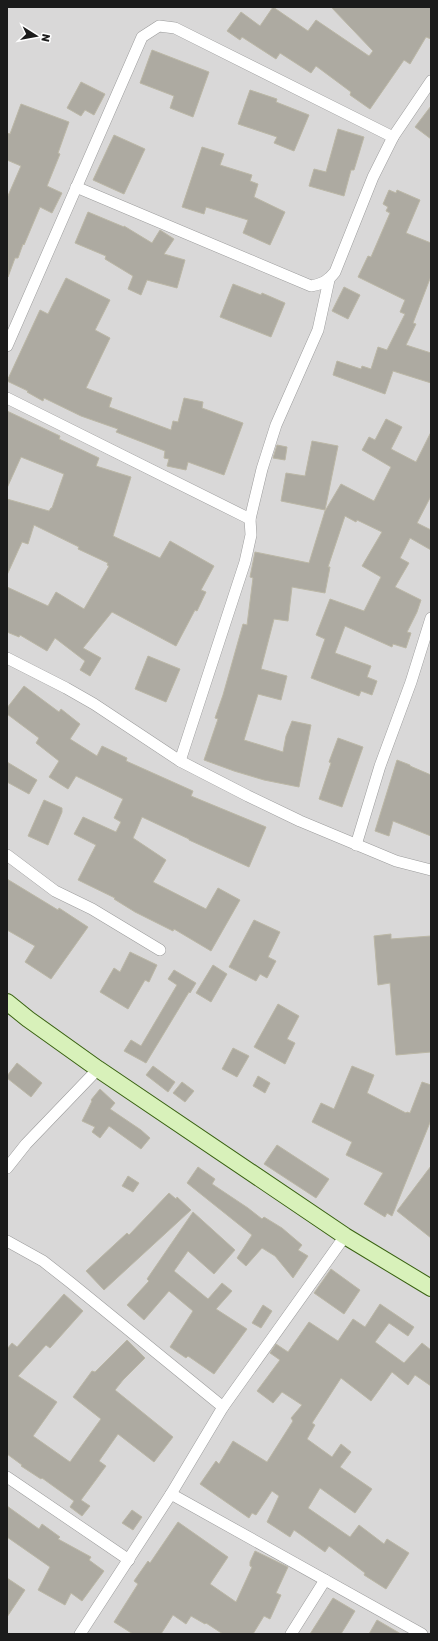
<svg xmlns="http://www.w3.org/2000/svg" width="438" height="1641" viewBox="0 0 438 1641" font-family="Rubik,sans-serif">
<rect width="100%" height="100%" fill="#eaebe1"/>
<!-- residential -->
<rect fill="#d9d8d8" x="7" y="7" width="424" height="1627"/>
<!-- building -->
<g fill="#adaaa1" stroke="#bbb7a6">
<polygon points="273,7 308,31 316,20 369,56 373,51 331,7 431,7 431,39 426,37 410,64 404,60 370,109 350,95 351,92 316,66 311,73 280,53 276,59 242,37 240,40 227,31 241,12 260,26"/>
<polygon points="152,50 209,72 193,117 170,108 174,96 140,83"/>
<polygon points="81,82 105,94 94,115 85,110 81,116 67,108"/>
<polygon points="250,90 277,99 276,102 309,115 294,151 274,143 277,137 238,124"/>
<polygon points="21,104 69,122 58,153 60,154 47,186 62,193 52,213 40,207 24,245 23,244 18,258 15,258 8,277 7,198 21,166 7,160 7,133 10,134"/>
<polygon points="431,106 431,139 415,127"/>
<polygon points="338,129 364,137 354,170 351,170 344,196 309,186 314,169 326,172"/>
<polygon points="114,135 145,149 124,194 93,180"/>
<polygon points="202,147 224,154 220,165 252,175 250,181 258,184 254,197 285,212 270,245 243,233 248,220 206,207 204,214 182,207"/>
<polygon points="389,190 396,193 397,190 420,200 406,233 431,243 431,276 413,323 416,324 406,345 431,353 431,383 393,371 385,394 333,375 337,361 361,369 362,366 371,369 378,347 387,350 405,314 400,312 405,300 358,277 368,256 371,257 390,213 386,211 388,207 383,204"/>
<polygon points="88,212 124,227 124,226 152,243 160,230 174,239 164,254 185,260 177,288 147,280 141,295 128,289 133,276 105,259 106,256 75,243"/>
<polygon points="66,278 110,300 95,330 110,338 86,388 112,398 109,407 171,430 173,421 178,422 184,398 203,402 202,408 243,423 224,475 188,462 186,470 167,466 169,459 164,458 165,451 116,432 118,429 81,416 44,398 43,401 27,392 28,391 7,381 40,310 48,314"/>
<polygon points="233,284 261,295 262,293 285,303 271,337 220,317"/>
<polygon points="344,287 360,295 348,319 332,311"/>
<polygon points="7,411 60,436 59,439 99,458 96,466 131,477 113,536 160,558 170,541 214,566 201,590 206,592 197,611 195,610 176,646 112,612 83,648 101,658 90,676 80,670 85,661 55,638 47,651 20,635 19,637 7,632 7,587 48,606 56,592 84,609 109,566 107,565 108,563 78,549 79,547 34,525 28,544 22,542 7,575 7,499 49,511 51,508 52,508 64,474 21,457 7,488"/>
<polygon points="386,419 402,427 391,449 416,462 431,432 431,496 417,523 431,530 431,550 410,538 400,558 409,563 395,587 421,600 417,612 407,632 411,633 406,648 393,644 392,647 345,626 335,653 371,666 367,677 377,681 372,695 361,691 359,696 311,678 325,639 316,635 330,599 364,611 381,577 362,566 382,532 357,520 356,522 345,516 328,567 330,567 325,593 292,587 288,621 274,619 261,669 287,676 281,700 258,694 244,740 283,752 286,736 292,721 311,725 299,787 264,780 234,771 204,760 218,719 215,718 223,695 243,624 247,625 253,578 250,577 255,552 309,563 325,511 341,484 374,501 391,467 362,450 369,437 375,440"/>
<polygon points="312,441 338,446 325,510 281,501 286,473 305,476"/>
<polygon points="277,445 287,447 285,460 273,458"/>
<polygon points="148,656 180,669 166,702 135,689"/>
<polygon points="24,686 59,712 61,709 80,724 70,739 97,756 102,746 127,758 126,761 193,791 191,796 266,827 249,867 189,840 189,839 142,817 133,838 166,860 153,882 206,909 218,888 240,900 211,951 174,929 173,931 135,912 114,899 115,898 78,880 96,845 74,834 83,817 116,832 121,822 114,818 123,799 76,776 68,789 49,777 59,761 36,743 39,738 7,714 7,708"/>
<polygon points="338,738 363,747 342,807 319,799 331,763 329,762"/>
<polygon points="397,760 410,765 410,766 431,775 431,836 393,821 389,836 375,831"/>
<polygon points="7,762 37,780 29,794 7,782"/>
<polygon points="44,800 62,808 62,812 48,845 28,836"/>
<polygon points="7,879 58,910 59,908 88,927 51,979 25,962 35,946 7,930"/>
<polygon points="254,920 280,932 268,957 276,961 267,978 260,974 256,981 229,967"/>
<polygon points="391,934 391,939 431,936 431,1052 396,1055 390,983 378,985 374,936"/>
<polygon points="130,952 157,965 149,982 145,980 128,1009 100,992 114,968 120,972"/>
<polygon points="213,965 227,974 211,1002 196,993"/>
<polygon points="174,970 196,983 190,993 189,992 146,1063 124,1051 131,1040 141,1046 177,985 168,979"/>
<polygon points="278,1004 299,1016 287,1039 295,1043 285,1064 254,1047"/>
<polygon points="233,1048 249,1056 237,1077 222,1069"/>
<polygon points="17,1063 42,1083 31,1097 7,1078 7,1076"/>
<polygon points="153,1066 175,1082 168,1092 146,1075"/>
<polygon points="352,1066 374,1075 367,1093 406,1113 407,1112 410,1113 422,1082 431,1085 431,1120 392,1216 387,1213 385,1217 364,1204 383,1173 346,1155 352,1142 312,1122 321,1103 334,1109"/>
<polygon points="258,1076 270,1083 265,1093 253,1086"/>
<polygon points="182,1082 194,1091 185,1102 173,1093"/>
<polygon points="100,1089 115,1103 110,1109 141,1130 150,1138 141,1149 109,1126 100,1138 92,1132 95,1127 82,1121 92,1101 91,1100"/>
<polygon points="277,1145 329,1179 316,1198 264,1164"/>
<polygon points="431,1166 431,1238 397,1211"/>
<polygon points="198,1167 215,1179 212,1184 248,1208 262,1219 264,1217 282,1228 302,1245 298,1250 308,1256 293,1278 275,1256 262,1248 246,1266 237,1258 252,1235 187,1183"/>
<polygon points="128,1176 139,1183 133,1192 122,1186"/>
<polygon points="169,1193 176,1199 177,1197 191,1210 104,1290 86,1271 127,1233 129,1235"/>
<polygon points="193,1212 235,1250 214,1274 188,1251 174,1271 208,1299 222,1283 232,1291 216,1309 247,1329 214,1374 188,1356 186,1358 170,1347 193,1311 169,1291 144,1320 127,1305 149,1281 147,1279"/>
<polygon points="331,1269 360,1290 344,1314 314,1293"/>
<polygon points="64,1294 83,1311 50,1348 46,1345 18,1376 57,1402 33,1436 70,1462 101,1419 73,1397 92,1371 95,1372 127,1340 145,1358 123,1380 115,1390 173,1437 154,1462 118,1434 99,1461 106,1466 81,1500 90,1506 82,1516 70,1507 74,1501 42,1478 41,1479 21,1466 22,1465 7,1454 7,1349 12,1343 17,1347"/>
<polygon points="380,1304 414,1327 408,1336 389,1323 375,1342 404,1363 422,1343 431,1350 431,1386 415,1375 408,1385 392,1372 371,1401 341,1378 312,1423 315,1425 307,1439 332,1457 341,1444 351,1452 340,1467 372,1489 355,1513 320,1488 308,1508 350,1537 359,1525 384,1544 387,1539 409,1553 386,1589 364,1575 365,1573 329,1546 325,1552 294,1530 290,1537 267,1522 279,1496 272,1491 256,1515 252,1513 249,1518 200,1484 216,1461 219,1464 233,1441 267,1462 293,1421 291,1418 302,1405 282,1392 273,1403 257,1391 280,1360 270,1353 276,1344 288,1352 309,1322 338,1341 353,1319 365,1327"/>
<polygon points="263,1305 272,1311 261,1328 252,1323"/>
<polygon points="7,1506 39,1529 42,1524 60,1537 58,1539 91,1557 89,1560 104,1571 82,1601 71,1593 65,1605 38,1590 50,1567 7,1537"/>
<polygon points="132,1510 142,1517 133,1530 122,1523"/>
<polygon points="178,1522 228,1557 210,1584 236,1602 252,1567 250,1566 250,1562 255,1551 288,1567 276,1593 281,1595 270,1619 264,1616 253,1634 223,1634 206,1623 205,1624 191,1616 186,1624 173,1615 161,1634 133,1634 114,1622 138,1584 134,1581 148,1561 150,1563"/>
<polygon points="7,1578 25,1590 7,1617"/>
<polygon points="333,1598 355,1611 341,1634 310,1634"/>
<polygon points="377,1620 401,1634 369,1634"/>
</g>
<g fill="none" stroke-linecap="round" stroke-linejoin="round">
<!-- street casing -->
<g stroke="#9c9c9c" stroke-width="12">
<g id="street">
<path d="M76,187L311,286C322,284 328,281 335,272L373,177L393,137L431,81"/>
<polyline points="7,346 142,37 159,26 175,28 393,137"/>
<polyline points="7,398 250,519"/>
<polyline points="7,658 66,688 94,704 180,761 248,796 300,821 396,861 431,870"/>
<polyline points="180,761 245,562 251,535 250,519 262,469 276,425 318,330 329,280"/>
<polyline points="356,845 380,766 411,682 431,618"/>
<polyline points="7,855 55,891 92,909 160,950"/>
<polyline points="7,1168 26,1144 98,1069"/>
<polyline points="7,1241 43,1261 71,1283 223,1407"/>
<polyline points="7,1477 129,1560"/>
<polyline points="171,1494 422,1634"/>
<polyline points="80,1634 171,1494 223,1407 345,1236"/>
<polyline points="291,1634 325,1580"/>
</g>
</g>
<!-- secondary casing -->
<g stroke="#396211" stroke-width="18">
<polyline id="secondary" points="7,1002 28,1019 98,1069 345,1236 431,1288"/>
</g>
<!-- street -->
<use href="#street" stroke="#fff" stroke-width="11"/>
<!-- secondary -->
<use href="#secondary" stroke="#d8f1ba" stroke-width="16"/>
</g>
<!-- border -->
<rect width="438" height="1641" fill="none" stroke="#1b1b1b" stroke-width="16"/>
<!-- north arrow -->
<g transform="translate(36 36) rotate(101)" stroke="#ffffff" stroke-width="3" paint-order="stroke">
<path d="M0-3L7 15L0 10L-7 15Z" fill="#1b1b1b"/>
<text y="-6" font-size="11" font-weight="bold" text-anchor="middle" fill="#1b1b1b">N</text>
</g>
</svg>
